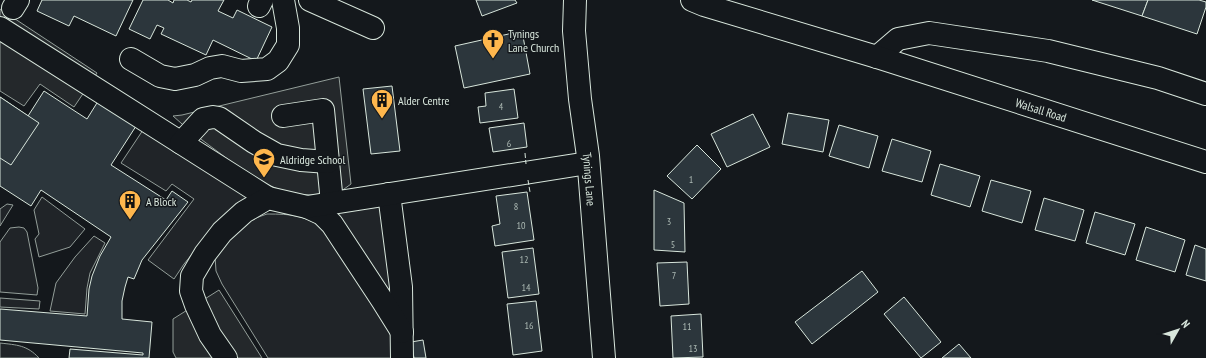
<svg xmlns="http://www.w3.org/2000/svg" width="1206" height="358" viewBox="0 0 1206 358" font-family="'PT Sans Narrow',sans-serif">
<rect width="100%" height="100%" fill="#14181c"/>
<!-- green -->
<g fill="#202428" stroke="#939e99">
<polygon points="145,127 247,194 247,200 219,221 184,264 174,279 148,260 194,199 172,184 166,191 121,163"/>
<polygon points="42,197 85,229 70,247 39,257 35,239 39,234 34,210"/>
<polygon points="7,204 13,205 0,226 0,209"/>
<polygon points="377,205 381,208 392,274 390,291 388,291 336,213"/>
<path d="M267,214C292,214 301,215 323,227L392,333L395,358H268L222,284L216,271L215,256L217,249L250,220Z"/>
<polygon points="19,227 24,228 27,232 38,288 37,295 0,292 0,242 10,228"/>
<polygon points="94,236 105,243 90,273 87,288 85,314 50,311 56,283 75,257"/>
<polygon points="0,298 40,301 39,309 0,307"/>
<path d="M0,343C17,345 27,345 39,358H0Z"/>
</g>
<!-- parking -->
<g fill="#24282b" stroke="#939e99">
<polygon points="0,9 97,73 74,107 40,84 24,106 0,91"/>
<polygon points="339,77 351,184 340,192 311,195 295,194 278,189 259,181 241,169 190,131 173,116 182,115"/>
<polygon points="219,290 262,358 176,358 173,352 173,319"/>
</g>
<!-- building -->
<g fill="#2c363c" stroke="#d8e6dc">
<polygon points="42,0 133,0 116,36 74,16 69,26 37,11"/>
<polygon points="143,0 168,0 173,3 174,0 187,0 191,2 192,0 224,0 218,11 233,18 237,10 272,27 256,61 213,40 206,55 161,34 164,28 157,25 150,39 129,29"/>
<polygon points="476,0 515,0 517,3 482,16"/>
<polygon points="1092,0 1148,0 1142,16"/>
<polygon points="1148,0 1199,0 1206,2 1206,7 1197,34 1142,16"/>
<polygon points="522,31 530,74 464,88 455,46"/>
<polygon points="392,86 400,151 371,154 363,89"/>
<polygon points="514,89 518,118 480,123 478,107 486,106 485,93"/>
<polygon points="44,91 87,119 100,98 138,123 111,165 166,200 172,191 188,202 142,260 134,279 128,277 125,287 122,301 122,319 152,322 149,358 69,358 70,349 143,355 143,353 0,340 0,309 87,316 89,289 92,276 100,256 111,237 41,190 31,206 0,186 0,97 28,116"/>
<polygon points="0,97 39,123 11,165 0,158"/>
<polygon points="788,113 829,120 823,152 782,144"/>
<polygon points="753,114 770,147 727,167 711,134"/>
<polygon points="524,123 527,147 493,152 489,128"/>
<polygon points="839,125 878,136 869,168 829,156"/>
<polygon points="892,139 931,151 922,182 882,171"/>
<polygon points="697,145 721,169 692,199 667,176"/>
<polygon points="940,164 980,176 970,207 931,195"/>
<polygon points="991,180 1031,191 1022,223 982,211"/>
<polygon points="654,190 684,203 685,252 654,250"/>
<polygon points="527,192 534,240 495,246 492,226 500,224 496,196"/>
<polygon points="1044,198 1084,210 1075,241 1035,230"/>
<polygon points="1095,212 1135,224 1125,255 1086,243"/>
<polygon points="1146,227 1185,240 1175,272 1136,260"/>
<polygon points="1195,245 1206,249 1206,281 1186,275"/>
<polygon points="533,248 539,294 508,298 502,252"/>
<polygon points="687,262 689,304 660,306 657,263"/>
<polygon points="862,271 878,292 812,344 795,322"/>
<polygon points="904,297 941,342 921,358 884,314"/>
<polygon points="536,301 542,351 513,355 507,304"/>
<polygon points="701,314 703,357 673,358 671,316"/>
<polygon points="423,340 426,358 414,358 411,342"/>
<polygon points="959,344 971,358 942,358"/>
</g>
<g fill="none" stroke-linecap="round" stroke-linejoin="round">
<!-- minor casing -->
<g stroke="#d8e6dc" stroke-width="24">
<g id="minor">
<polyline points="310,0 373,28"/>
<path id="s1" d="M575,0L574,31L580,99L588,156L604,358"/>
<polyline points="259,6 262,0"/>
<polyline points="13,8 18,0"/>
<polyline points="0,28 268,198"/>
<polyline points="877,57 898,39 929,33 1048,51 1158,78 1206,94"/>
<polyline points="131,59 160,76 175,79 195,75 210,68 222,66 241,71 267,69 278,61 288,45 288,28 283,0"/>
<polyline points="283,116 323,110 332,203"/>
<polyline points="181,143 203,119 213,117 219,118 254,142 277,155 301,160 328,162"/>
<polyline points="389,194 401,287 402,358"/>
<polyline points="307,207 322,214 332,224 382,300 402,332"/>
<polyline points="226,358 210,335 196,305 191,291 192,276 205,254 222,232 244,212 268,198 307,207 588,163"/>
</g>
</g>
<!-- major casing -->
<g stroke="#d8e6dc" stroke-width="24">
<g id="major">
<path id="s2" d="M692,0L704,5L877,57L1206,162"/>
</g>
</g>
<!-- minor -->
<use href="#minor" stroke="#14181c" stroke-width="22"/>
<!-- major -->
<use href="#major" stroke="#14181c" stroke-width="22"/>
<!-- fence -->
<g stroke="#d8e6dc" stroke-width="1" stroke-dasharray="5 2" stroke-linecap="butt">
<polyline points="525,153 526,164"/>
<polyline points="528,180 530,192"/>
</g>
</g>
<!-- icons -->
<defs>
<g id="church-pin" transform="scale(1.15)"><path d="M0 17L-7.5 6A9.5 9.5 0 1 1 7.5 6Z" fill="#ffb74d" stroke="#14181c"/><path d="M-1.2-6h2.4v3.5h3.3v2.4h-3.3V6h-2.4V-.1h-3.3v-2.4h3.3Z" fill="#111"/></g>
<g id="building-pin" transform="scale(1.15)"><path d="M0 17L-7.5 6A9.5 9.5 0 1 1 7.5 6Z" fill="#ffb74d" stroke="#14181c"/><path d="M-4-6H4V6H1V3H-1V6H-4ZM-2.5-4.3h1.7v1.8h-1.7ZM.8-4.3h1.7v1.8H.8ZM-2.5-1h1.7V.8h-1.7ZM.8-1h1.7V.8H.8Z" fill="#111"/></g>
<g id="school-pin" transform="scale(1.15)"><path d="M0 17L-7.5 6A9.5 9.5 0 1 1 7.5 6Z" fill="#ffb74d" stroke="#14181c"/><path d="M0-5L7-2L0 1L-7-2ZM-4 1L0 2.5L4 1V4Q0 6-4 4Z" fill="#111"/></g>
</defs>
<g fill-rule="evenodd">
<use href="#church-pin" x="493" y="40"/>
<use href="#building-pin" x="382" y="100"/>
<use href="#school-pin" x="264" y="159"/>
<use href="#building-pin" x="130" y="201"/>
</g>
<g text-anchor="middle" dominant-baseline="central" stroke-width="3" stroke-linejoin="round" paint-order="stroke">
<!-- number labels -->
<g font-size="10" fill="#adbab4">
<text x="501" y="106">4</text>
<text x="509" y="143">6</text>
<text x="691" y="179">1</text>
<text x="516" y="206">8</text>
<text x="669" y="221">3</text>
<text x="521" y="225">10</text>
<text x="673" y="244">5</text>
<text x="524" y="259">12</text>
<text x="674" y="275">7</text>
<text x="526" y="287">14</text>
<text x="529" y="325">16</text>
<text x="687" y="326">11</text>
<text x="693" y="348">13</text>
</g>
<!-- poi labels -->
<g font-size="12" fill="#d8e6dc" stroke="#14181c" text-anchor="start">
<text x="508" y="33">Tynings<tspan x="508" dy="14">Lane Church</tspan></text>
<text x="398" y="100">Alder Centre</text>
<text x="280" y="159">Aldridge School</text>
<text x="146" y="201">A Block</text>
</g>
<!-- street labels -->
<g font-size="12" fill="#d8e6dc" stroke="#14181c">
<text stroke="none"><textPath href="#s2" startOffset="366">Walsall Road</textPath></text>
<text stroke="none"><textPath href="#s1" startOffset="180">Tynings Lane</textPath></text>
</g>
</g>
<!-- north arrow -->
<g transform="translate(1178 330) rotate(51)" stroke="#14181c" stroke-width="3" paint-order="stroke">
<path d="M0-3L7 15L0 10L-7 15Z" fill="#d8e6dc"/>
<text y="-6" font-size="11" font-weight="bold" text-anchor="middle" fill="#d8e6dc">N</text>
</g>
</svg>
